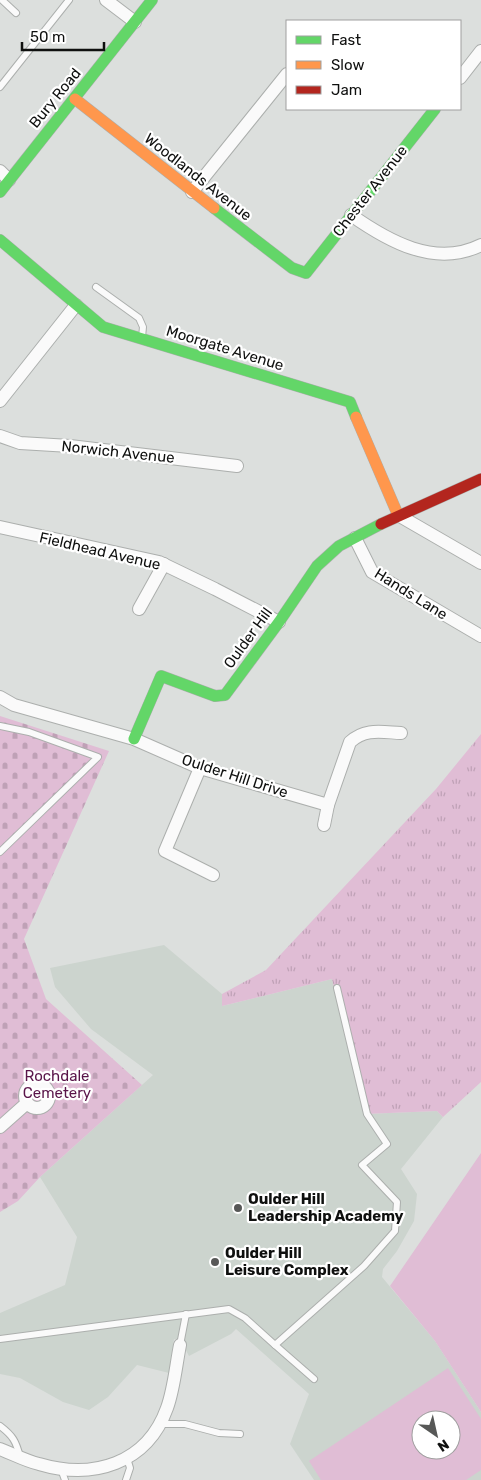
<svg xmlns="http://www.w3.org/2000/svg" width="481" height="1480" viewBox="0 0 481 1480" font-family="Rubik,sans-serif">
<defs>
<pattern id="cemetery-stones" width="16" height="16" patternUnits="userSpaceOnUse" patternTransform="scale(1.25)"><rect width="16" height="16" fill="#e0bdd5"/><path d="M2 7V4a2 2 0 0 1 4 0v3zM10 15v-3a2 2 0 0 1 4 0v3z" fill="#bfa1b6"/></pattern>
<pattern id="park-tufts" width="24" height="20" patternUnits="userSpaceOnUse" patternTransform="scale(1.25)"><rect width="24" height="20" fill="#e0bdd5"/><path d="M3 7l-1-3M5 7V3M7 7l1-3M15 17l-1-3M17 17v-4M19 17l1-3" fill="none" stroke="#bfa1b6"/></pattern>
</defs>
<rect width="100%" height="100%" fill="#dcdfdd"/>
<!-- built -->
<path fill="#ccd4ce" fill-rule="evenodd" d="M164,945L222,994V1006L332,979L365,1114L437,1111L443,1117L401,1169L417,1194L414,1221L397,1251L383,1269L382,1277L435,1341L481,1412V1480H314L290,1444L309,1394L236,1329L231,1334L189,1356L181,1341L174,1339L169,1373L137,1365L108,1397L89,1410L63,1402L20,1378L0,1374V1313L65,1285L77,1237L40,1177L153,1075L91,1029L55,987L50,968ZM421,1420H451V1450H421Z"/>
<!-- grass -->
<g fill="#e0bdd5" fill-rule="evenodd">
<polygon points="481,1153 481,1412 435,1341 390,1286"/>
<path d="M448,1368L481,1419V1470L466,1480H321L309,1461ZM421,1420H451V1450H421Z"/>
</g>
<!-- cemetery -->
<polygon fill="url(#cemetery-stones)" points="0,716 109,751 24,939 46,999 142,1085 40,1177 18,1201 0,1212"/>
<!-- park -->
<polygon fill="url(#park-tufts)" points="481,734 481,1082 443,1117 437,1111 365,1114 332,979 222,1006 222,994 266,970 436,789"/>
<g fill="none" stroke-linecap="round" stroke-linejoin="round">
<!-- lane casing -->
<g stroke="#acafad" stroke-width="8">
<g id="lane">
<polyline points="2,0 16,13"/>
<polyline points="0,87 69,0"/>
<polyline points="96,287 139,318 143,327 142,337"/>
<polyline points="0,726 29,732 98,757 0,852"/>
<polyline points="0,1339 229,1309 245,1318 275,1345 364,1266 395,1231 397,1202 362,1165 387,1144 367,1114 337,988"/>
<polyline points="180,1345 186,1314"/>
<polyline points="275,1345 314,1379"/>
<polyline points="160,1424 185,1424 219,1433 240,1434"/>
<path d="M0,1426C13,1436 16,1441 20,1457"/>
<polyline points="61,1469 65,1480"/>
<polyline points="126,1480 130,1468 127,1458"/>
</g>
</g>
<!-- street casing -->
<g stroke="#acafad" stroke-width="14">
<g id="street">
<polyline points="106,0 135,22"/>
<polyline points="460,78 481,51"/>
<polyline points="0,171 9,180"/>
<polyline points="192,192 287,74"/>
<path d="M351,215C388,241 435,268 481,245"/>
<polyline points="0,401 76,305"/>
<polyline points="0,436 20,443 70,446 237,466"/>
<polyline points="398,515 481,563"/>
<polyline points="0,527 159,562 215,589 279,622"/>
<polyline points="355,538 372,572 481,636"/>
<polyline points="139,609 164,564"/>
<path d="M0,697L14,705L134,739L200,768L328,805L350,742C365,728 381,732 401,733"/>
<polyline points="200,768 165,851 213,875"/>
<polyline points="324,825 328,805"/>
<circle cx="37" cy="1096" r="12"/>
<polyline points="0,1127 27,1103"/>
<path d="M0,1449C13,1454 26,1461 39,1464C93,1480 147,1464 167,1408C174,1389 176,1365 180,1345"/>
</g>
</g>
<!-- fast casing -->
<g stroke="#acafad" stroke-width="12">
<g id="fast">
<polyline points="0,192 152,0"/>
<polyline points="214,208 292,268 306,273 435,109"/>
<polyline points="0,240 103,327 350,402 356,417"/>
<polyline points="134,739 161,676 215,696 225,695 279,622 317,566 339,546 381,524"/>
</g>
</g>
<!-- slow casing -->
<g stroke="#acafad" stroke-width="12">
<g id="slow">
<polyline points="75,99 214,208"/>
<polyline points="356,417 398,515"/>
</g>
</g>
<!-- jam casing -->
<g stroke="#acafad" stroke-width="12">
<polyline id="jam" points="381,524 481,479"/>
</g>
<!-- lane -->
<use href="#lane" stroke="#fafafa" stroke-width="6"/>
<!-- street -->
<use href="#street" stroke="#fafafa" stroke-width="12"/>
<!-- fast -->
<use href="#fast" stroke="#63d668" stroke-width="11"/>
<!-- slow -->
<use href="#slow" stroke="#ff974d" stroke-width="11"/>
<!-- jam -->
<use href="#jam" stroke="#b3261e" stroke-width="11"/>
</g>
<!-- markers -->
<g fill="#575857" stroke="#fff" stroke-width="2">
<circle cx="238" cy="1208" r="5"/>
<circle cx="215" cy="1262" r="5"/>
</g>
<g text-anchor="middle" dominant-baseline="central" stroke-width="4.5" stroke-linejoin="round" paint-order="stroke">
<!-- street labels -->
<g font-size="15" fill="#0f100f" stroke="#fff">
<text transform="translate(55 98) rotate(-51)">Bury Road</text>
<text transform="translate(198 177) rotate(38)">Woodlands Avenue</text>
<text transform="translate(370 191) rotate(-52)">Chester Avenue</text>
<text transform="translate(225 348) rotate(17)">Moorgate Avenue</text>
<text transform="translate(118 452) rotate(6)">Norwich Avenue</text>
<text transform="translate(100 551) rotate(13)">Fieldhead Avenue</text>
<text transform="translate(411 594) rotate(32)">Hands Lane</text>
<text transform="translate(248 638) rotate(-54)">Oulder Hill</text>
<text transform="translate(235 776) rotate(18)">Oulder Hill Drive</text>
</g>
<!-- park labels -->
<g font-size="15" fill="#591449" stroke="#fff">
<text x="57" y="1076">Rochdale<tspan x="57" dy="17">Cemetery</tspan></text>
</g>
<!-- poi labels -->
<g font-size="15" font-weight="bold" fill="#0f100f" stroke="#fff" text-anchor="start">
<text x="248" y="1199">Oulder Hill<tspan x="248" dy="17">Leadership Academy</tspan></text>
<text x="225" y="1253">Oulder Hill<tspan x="225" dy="17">Leisure Complex</tspan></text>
</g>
</g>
<!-- legend -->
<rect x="286" y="20" width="175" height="90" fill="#ffffff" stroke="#9f9f9f"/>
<rect x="296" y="36" width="25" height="8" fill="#63d668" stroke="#9f9f9f"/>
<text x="331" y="45" font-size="15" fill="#0f100f">Fast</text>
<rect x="296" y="61" width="25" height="8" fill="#ff974d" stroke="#9f9f9f"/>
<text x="331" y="70" font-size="15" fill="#0f100f">Slow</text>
<rect x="296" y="86" width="25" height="8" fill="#b3261e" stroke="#9f9f9f"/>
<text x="331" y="95" font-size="15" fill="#0f100f">Jam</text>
<!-- north arrow -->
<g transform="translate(436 1435) rotate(146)"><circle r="24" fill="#ffffff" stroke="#9f9f9f"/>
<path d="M0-4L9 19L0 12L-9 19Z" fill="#575857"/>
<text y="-8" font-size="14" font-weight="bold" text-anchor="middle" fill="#0f100f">N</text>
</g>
<!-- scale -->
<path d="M22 42v8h82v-8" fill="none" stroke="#0f100f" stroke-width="2.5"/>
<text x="30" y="42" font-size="15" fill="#0f100f" stroke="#ffffff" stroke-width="4" paint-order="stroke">50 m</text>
</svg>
